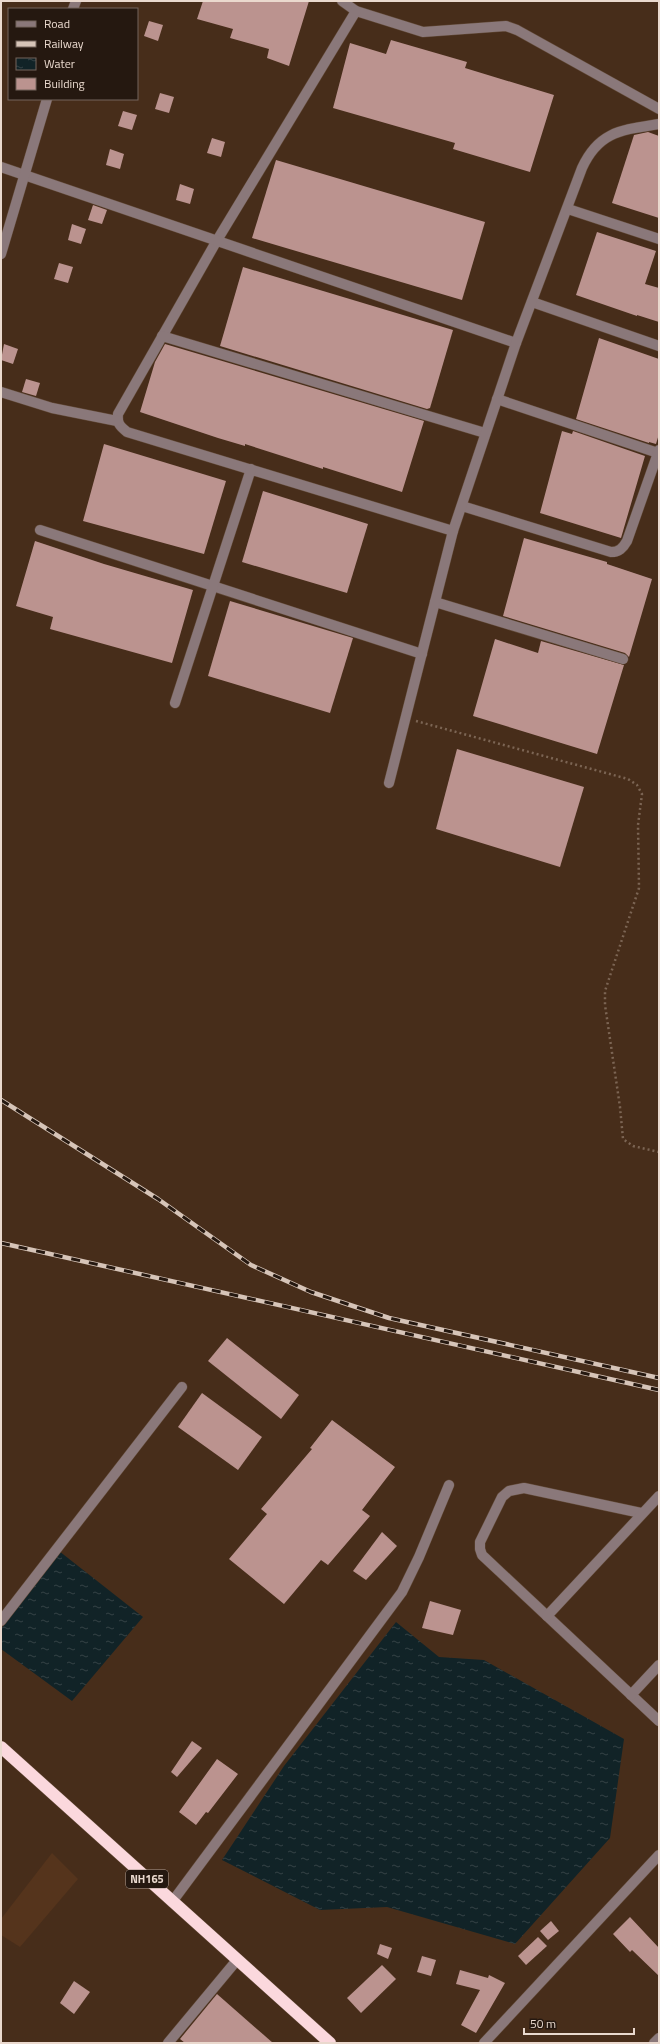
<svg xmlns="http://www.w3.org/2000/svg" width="660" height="2044" viewBox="0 0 660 2044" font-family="'Titillium Web',sans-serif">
<defs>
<pattern id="water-ripples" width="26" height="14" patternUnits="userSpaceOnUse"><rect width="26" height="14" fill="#112327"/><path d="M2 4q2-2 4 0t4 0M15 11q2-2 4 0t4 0" fill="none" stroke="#344245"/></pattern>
</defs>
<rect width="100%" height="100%" fill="#472d1a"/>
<!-- built -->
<polygon fill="#55341c" points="52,1853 78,1879 20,1947 1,1935 1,1919"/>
<!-- water -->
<g fill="url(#water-ripples)">
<polygon points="59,1551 143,1617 72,1701 1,1649 1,1629"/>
<polygon points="396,1622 439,1657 484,1660 624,1739 610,1838 515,1944 387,1907 320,1910 222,1860 284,1766"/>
</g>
<!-- building -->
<g fill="#bb938f">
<polygon points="203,1 309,1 289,66 267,58 269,49 230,38 233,29 197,19"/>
<polygon points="149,21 163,25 158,41 144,36"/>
<polygon points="391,40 467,62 465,68 554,95 530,172 453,149 455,143 333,108 350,43 386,54"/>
<polygon points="160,93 174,97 169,113 155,109"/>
<polygon points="123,111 137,115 132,130 118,126"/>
<polygon points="648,132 659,136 659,218 612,203 634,135"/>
<polygon points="212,138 225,142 221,157 207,153"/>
<polygon points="110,149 124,154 120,169 106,165"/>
<polygon points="276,160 485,222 462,300 252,238"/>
<polygon points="180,184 194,189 190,204 176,200"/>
<polygon points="93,205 107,210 102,224 88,220"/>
<polygon points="72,224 86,229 81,244 68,240"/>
<polygon points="597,232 656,251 645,284 659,288 659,322 637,315 637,316 576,295"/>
<polygon points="59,263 73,267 68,283 54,279"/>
<polygon points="243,267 453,330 430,408 427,409 220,346"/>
<polygon points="599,338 659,359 659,434 656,444 649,442 649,443 576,419"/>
<polygon points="4,344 18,349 13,364 1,360"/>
<polygon points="165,344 424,421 402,492 323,467 323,469 245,444 245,446 218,438 140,412 155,362"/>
<polygon points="26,379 40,383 36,396 22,392"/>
<polygon points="562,431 572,434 573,431 645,456 621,538 540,513"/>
<polygon points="104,444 226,481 204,554 83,521"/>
<polygon points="263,491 368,524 347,593 242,562"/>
<polygon points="524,538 607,562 607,564 652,579 629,657 625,653 503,616"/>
<polygon points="35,541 104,564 193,590 172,663 50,629 53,617 16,606"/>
<polygon points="230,601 353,638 330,713 208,676"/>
<polygon points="495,639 538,653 541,641 624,665 597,754 473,716"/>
<polygon points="457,749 584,787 560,867 436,829"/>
<polygon points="227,1338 299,1395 281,1419 208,1361"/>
<polygon points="202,1393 262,1437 238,1470 178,1427"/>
<polygon points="332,1420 395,1467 362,1510 370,1516 328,1565 321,1560 284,1604 229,1559 267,1514 261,1509 312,1449 310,1448"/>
<polygon points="382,1532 397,1546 366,1580 353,1571"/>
<polygon points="430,1601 461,1610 453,1635 422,1628"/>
<polygon points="192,1741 202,1748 177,1777 171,1772"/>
<polygon points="217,1759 238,1774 208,1813 206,1812 196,1825 179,1812"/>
<polygon points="630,1917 659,1948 659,1976 632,1950 630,1952 613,1934"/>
<polygon points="551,1921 559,1931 548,1940 540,1931"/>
<polygon points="538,1937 547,1946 526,1965 518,1956"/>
<polygon points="380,1944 392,1948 388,1959 377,1954"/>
<polygon points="422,1956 436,1960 431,1976 417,1972"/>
<polygon points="382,1965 396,1979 361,2013 347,1998"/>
<polygon points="460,1970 488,1978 489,1975 505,1983 476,2033 461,2025 480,1990 456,1984"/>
<polygon points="74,1981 90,1992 74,2014 60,2003"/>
<polygon points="217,1994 273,2043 185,2043 180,2039"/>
</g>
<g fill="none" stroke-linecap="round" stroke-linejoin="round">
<!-- minor casing -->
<g stroke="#614937" stroke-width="11">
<g id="minor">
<polyline points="342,1 356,11 423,32 506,26 517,30 659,109"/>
<polyline points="73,9 76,1"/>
<path d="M356,11L216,242L118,414C117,424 120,426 127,432L453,531"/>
<polyline points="1,167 516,343"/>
<polyline points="568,209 659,239"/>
<polyline points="1,254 47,99"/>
<polyline points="532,302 659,346"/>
<polyline points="162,336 485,433"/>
<polyline points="1,392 52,408 117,421"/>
<polyline points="497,399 658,453"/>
<path d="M462,506L611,552C619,552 623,548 627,541L659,450"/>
<polyline points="40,530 422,654"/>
<polyline points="435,602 623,659"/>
<polyline points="175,703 251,469"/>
<path d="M389,783L453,531L516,343L582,168C599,131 622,130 659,124"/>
<polyline points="641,1513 524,1488 509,1491 502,1497 480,1542 480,1549 482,1555 659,1721"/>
<polyline points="547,1616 659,1496"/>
<polyline points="1,1621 182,1387"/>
<polyline points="631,1695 659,1665"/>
<polyline points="172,1902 402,1592 419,1557 449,1485"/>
<polyline points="168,2043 237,1960"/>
<polyline points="484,2043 659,1855"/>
<polyline points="654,2043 659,2038"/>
</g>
</g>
<!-- highway casing -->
<g stroke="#614937" stroke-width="13">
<polyline id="highway" points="1,1747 330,2043"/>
</g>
<!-- path -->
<polyline stroke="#7c6554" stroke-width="2.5" stroke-dasharray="2 3" stroke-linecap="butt" points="416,721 628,779 637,785 642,794 638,825 639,888 605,991 605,1005 620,1107 623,1139 633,1146 659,1152"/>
<!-- minor -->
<use href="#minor" stroke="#8a787a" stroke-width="10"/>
<!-- highway -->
<use href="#highway" stroke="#fbd8dd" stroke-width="12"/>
<!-- rail casing -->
<g stroke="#d6c4b8" stroke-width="4.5">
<g id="rail">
<polyline points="1,1100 158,1199 251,1265 311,1292 389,1318 659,1378"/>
<polyline points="1,1243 659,1390"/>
</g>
</g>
<!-- rail -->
<use href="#rail" stroke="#251810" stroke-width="3" stroke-dasharray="9" stroke-linecap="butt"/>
</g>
<g text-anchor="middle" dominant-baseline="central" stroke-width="4" stroke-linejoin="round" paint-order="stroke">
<!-- shield labels -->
<rect fill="#251810" stroke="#af9f95" stroke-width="1" x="126" y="1870" width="42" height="18" rx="3"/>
<g font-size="11" font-weight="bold" fill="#ead9ce">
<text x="147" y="1879">NH165</text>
</g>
</g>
<!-- border -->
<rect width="660" height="2044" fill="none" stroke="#ead9ce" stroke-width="4"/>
<!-- legend -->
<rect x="8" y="8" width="130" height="92" fill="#251810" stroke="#74655c"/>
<rect x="16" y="21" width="20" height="6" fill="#8a787a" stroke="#74655c"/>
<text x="44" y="28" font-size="12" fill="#ead9ce">Road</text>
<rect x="16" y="41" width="20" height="6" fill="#d6c4b8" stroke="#74655c"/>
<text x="44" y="48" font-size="12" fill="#ead9ce">Railway</text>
<rect x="16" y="58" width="20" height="12" fill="url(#water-ripples)" stroke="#74655c"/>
<text x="44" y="68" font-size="12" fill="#ead9ce">Water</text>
<rect x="16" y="78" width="20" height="12" fill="#bb938f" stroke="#74655c"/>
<text x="44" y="88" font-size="12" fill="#ead9ce">Building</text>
<!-- scale -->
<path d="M524 2028v6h110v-6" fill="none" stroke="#ead9ce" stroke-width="2"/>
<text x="530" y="2028" font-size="12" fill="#ead9ce" stroke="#251810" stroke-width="3" paint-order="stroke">50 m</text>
</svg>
